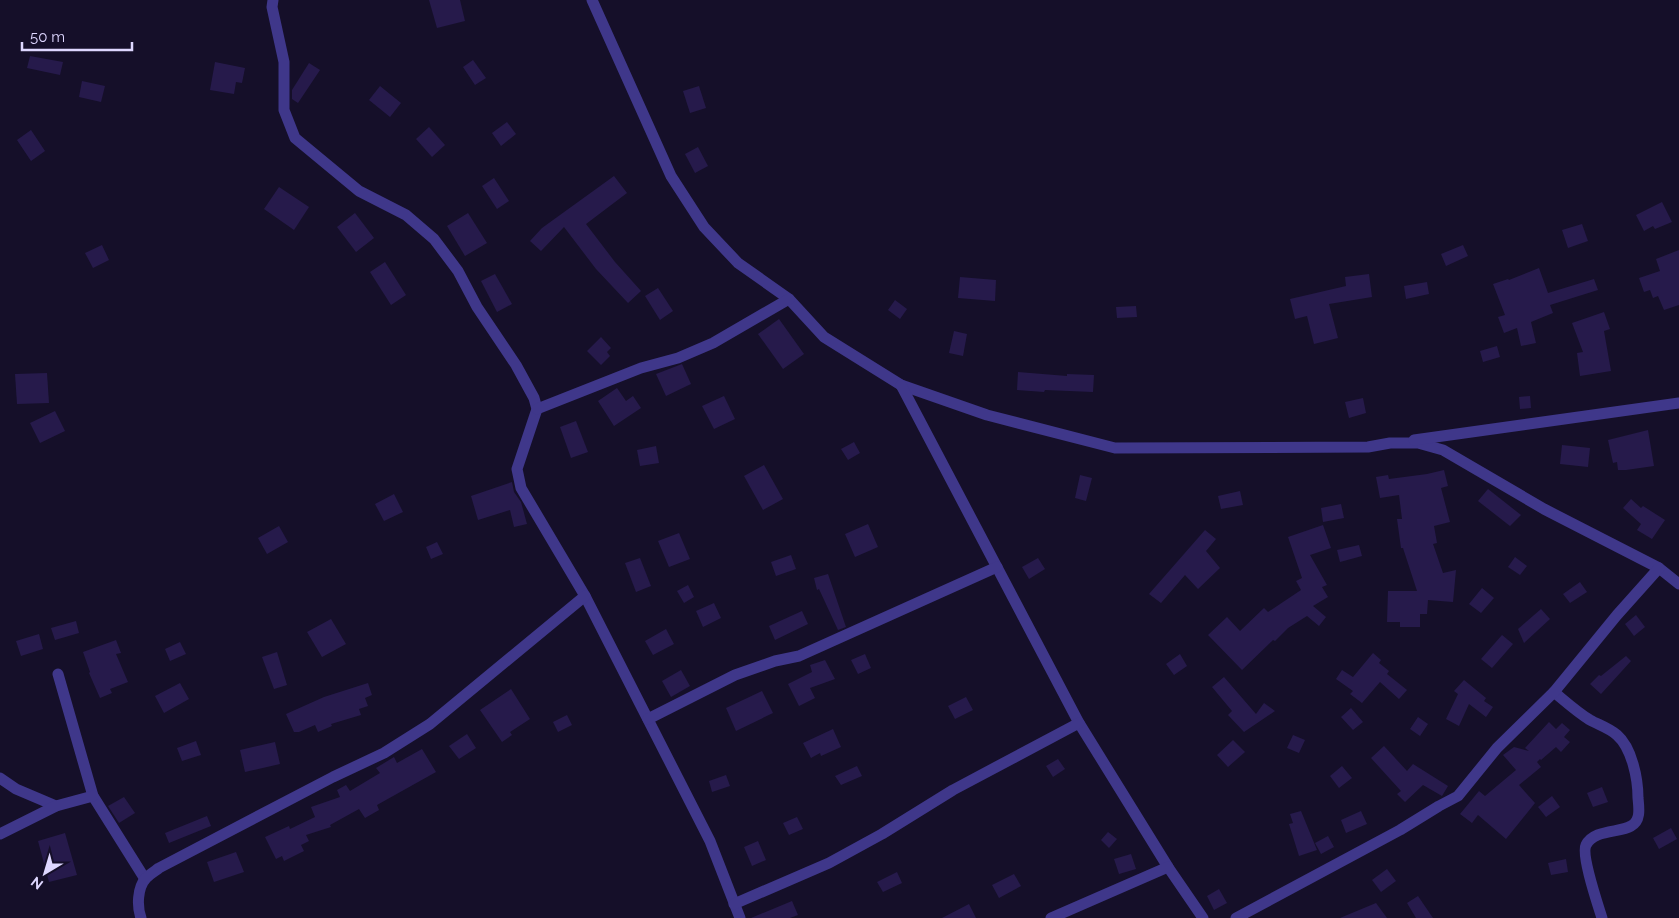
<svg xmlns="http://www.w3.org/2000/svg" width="1679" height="918" viewBox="0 0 1679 918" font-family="Raleway,sans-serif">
<rect width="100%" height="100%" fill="#150f29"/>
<!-- building -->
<g fill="#261a4b">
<polygon points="429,0 460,0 465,21 437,28"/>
<polygon points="30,56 63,62 60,75 27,68"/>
<polygon points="473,60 486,78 475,85 463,67"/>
<polygon points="215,62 245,68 242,83 236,82 234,94 210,90"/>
<polygon points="309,63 320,70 298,103 292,99 292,90"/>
<polygon points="82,81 105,86 101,102 79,97"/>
<polygon points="380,86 401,103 390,117 369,100"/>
<polygon points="699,86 706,108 690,113 683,91"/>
<polygon points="507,122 516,134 501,146 492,133"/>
<polygon points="429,127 445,145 432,157 416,139"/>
<polygon points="31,130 45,151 31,161 17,140"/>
<polygon points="698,147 708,166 695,173 685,154"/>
<polygon points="614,176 627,193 586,224 615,262 641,291 628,303 596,269 564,227 541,251 530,241 542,228"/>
<polygon points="494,178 509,201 497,209 482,186"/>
<polygon points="279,187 309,207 294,230 264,209"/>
<polygon points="1662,202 1672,222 1655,229 1653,226 1644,231 1636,215"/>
<polygon points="355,213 374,238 356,252 337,227"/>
<polygon points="468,213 487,243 465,256 447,226"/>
<polygon points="1582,224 1588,241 1568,248 1562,230"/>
<polygon points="102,245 109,260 93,268 85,253"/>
<polygon points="1463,245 1468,256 1446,266 1441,254"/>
<polygon points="1679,250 1679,305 1664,310 1658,296 1653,298 1650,290 1644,292 1639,278 1660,271 1656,259"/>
<polygon points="385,262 406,295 391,305 370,272"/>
<polygon points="1539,268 1548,293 1594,279 1598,290 1550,305 1553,313 1531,322 1536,343 1521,346 1517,328 1504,333 1498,317 1505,315 1493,284 1508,279 1509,280"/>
<polygon points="495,274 512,304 497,312 481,281"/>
<polygon points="1369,274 1372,297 1329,304 1338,338 1314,344 1307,316 1295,319 1290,299 1346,286 1345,277"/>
<polygon points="960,277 996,280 995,301 958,298"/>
<polygon points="1427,282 1429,294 1406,299 1404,286"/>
<polygon points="658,288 673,311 660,320 645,296"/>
<polygon points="895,300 907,309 900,319 888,310"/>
<polygon points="1136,306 1137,317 1117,318 1116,307"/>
<polygon points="1604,312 1610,329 1604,331 1611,371 1580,376 1577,353 1583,352 1572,323"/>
<polygon points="779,319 804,354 783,369 758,334"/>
<polygon points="954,331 967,334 963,356 949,353"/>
<polygon points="601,337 611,348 607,352 610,356 601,365 587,351"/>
<polygon points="1497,346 1500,357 1483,362 1480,351"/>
<polygon points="682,364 691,384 666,396 656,374"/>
<polygon points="1018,372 1067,376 1067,374 1094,375 1093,392 1045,390 1044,392 1017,390"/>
<polygon points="47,373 49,403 17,404 15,374"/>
<polygon points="617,388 626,401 633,396 641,408 614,426 598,401"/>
<polygon points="724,396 735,419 714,429 702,406"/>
<polygon points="1530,396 1531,408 1520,409 1519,397"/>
<polygon points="1363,398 1366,413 1349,418 1345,402"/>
<polygon points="55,411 65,431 40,443 30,423"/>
<polygon points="576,421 588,452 571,458 560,427"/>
<polygon points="1648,430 1654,466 1626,470 1618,470 1617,462 1613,463 1608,440"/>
<polygon points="854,442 860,453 848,460 841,449"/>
<polygon points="1562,445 1590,448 1588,467 1560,464"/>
<polygon points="656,446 659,463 640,466 637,450"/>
<polygon points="764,465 783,499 763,510 744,476"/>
<polygon points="1444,470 1448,486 1441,488 1450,522 1434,526 1437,543 1433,544 1443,573 1456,570 1453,602 1428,600 1427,614 1420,614 1420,627 1400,627 1400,622 1387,622 1388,591 1417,591 1403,548 1401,548 1397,519 1402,519 1399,495 1380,498 1376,477 1388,475 1389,479 1427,474"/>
<polygon points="1080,475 1092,478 1086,501 1075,498"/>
<polygon points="512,482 514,492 521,502 527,524 514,527 510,510 478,520 471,496"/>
<polygon points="1488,489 1521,515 1510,526 1478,501"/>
<polygon points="1240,491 1243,505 1221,509 1218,496"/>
<polygon points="394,494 403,512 384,521 375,504"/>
<polygon points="1631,499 1641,508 1643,506 1665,520 1652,539 1637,530 1641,524 1623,508"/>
<polygon points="1341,504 1344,518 1323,522 1321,508"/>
<polygon points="868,524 878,547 855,557 845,534"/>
<polygon points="1323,525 1331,548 1310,555 1327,585 1322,587 1328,597 1313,606 1326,617 1319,626 1307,616 1288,628 1275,641 1273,640 1242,670 1208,635 1227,617 1240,631 1264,608 1268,612 1301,590 1296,581 1302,578 1288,537"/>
<polygon points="279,526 288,542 267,554 258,538"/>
<polygon points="1205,530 1216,539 1206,551 1220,568 1198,589 1185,575 1161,603 1149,594"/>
<polygon points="679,533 690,559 669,567 658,541"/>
<polygon points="437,542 443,554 431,559 426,547"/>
<polygon points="1359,545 1362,556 1340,562 1337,550"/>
<polygon points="791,555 796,569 776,576 771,562"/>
<polygon points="1515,557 1527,566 1520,575 1508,567"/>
<polygon points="640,558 651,586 636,592 625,563"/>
<polygon points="1038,558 1045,569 1029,579 1022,567"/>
<polygon points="828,574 846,627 838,630 819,589 817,590 814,578"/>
<polygon points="1580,582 1587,592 1570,603 1563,594"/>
<polygon points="688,585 694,597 684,603 677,591"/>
<polygon points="1482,588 1494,598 1481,613 1469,604"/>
<polygon points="714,603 721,618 703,627 696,611"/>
<polygon points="1541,609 1550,619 1524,643 1518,629"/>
<polygon points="802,611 808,624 775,640 769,626"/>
<polygon points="1636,615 1645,627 1634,636 1625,624"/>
<polygon points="331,619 346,644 322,657 307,632"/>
<polygon points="76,621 79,633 55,640 51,628"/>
<polygon points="666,629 674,644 653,655 645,641"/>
<polygon points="39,634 43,649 21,656 16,641"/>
<polygon points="1502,635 1513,644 1492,668 1481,659"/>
<polygon points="116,640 121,653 116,654 128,682 110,689 112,693 100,698 89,673 90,672 83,652"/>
<polygon points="180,642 186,654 170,661 165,649"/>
<polygon points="277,652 287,685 274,689 262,657"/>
<polygon points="1373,653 1381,660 1379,663 1389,671 1387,674 1407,690 1399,699 1380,682 1362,703 1350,694 1353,691 1336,679 1342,670 1353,677"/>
<polygon points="865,654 871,668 858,674 851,660"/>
<polygon points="1180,654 1187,666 1174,675 1166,664"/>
<polygon points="1626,656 1631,661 1601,694 1590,684 1599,675 1601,676"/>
<polygon points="825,660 835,679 810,688 815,698 799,706 788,684 812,672 810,665"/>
<polygon points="681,670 690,686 671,697 662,681"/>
<polygon points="1224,677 1256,714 1264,703 1275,711 1244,732 1228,715 1232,711 1212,687"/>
<polygon points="1464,680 1486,698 1484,701 1493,707 1486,717 1469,704 1459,726 1446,719 1458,694 1454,691"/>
<polygon points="180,683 189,699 164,713 155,696"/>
<polygon points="368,683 372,695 365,698 368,706 359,709 361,715 331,724 332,726 318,732 315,725 299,732 294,732 286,714 324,697"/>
<polygon points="511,689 530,719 510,732 512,735 502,742 480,710"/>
<polygon points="762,691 773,713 736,731 726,708"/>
<polygon points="966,697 973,710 955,719 948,706"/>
<polygon points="1351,708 1363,722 1353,730 1341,717"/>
<polygon points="567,715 572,725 558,732 553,722"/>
<polygon points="1418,717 1428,724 1420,736 1410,729"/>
<polygon points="1549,722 1556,729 1562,723 1570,730 1564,737 1570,742 1561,752 1556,747 1541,760 1540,759 1537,762 1541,767 1519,785 1535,803 1506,839 1478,815 1472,823 1460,814 1479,791 1485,796 1516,770 1503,755 1514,747 1529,751 1525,748"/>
<polygon points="833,729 841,747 821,756 820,753 811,758 803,743"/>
<polygon points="467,734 476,748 459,759 449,746"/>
<polygon points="1293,735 1305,740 1299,753 1287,748"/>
<polygon points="1233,740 1245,752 1228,767 1217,755"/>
<polygon points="196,741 201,755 182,761 177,748"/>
<polygon points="275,742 280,764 245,772 240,750"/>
<polygon points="1384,746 1407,771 1413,764 1448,786 1442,796 1423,785 1405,802 1397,794 1401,791 1371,758"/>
<polygon points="422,749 436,772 377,805 379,810 365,818 359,809 330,825 331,827 306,835 309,841 301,845 304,851 284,861 282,856 276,859 265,837 289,826 290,829 315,817 311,807 340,797 337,790 346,785 350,791 380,773 376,768 394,757 397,763"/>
<polygon points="1058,759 1065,769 1053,777 1046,766"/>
<polygon points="857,766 862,776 841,785 835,776"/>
<polygon points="1342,766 1352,778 1339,788 1330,776"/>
<polygon points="726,775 730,786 712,792 709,781"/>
<polygon points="1602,787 1608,802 1593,807 1587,793"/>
<polygon points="1552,796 1560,807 1546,817 1538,807"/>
<polygon points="124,797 135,813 119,823 108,806"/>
<polygon points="1301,811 1317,850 1299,856 1289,824 1293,823 1290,814"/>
<polygon points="1361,811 1367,824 1346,833 1341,820"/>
<polygon points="207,816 211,826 169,843 165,833"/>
<polygon points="797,817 803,829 789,835 783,823"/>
<polygon points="1671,828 1677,839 1659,849 1653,838"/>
<polygon points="1108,832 1117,839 1109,848 1101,840"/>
<polygon points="65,833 77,875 49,882 38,841"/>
<polygon points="1328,836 1334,847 1321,854 1315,843"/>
<polygon points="758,841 766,860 752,866 744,847"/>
<polygon points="236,852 244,872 214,882 207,862"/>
<polygon points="1131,854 1136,869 1119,874 1114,859"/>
<polygon points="1566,859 1568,872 1551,875 1548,863"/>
<polygon points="1387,869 1396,881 1381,892 1372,880"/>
<polygon points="897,872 902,883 883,892 877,882"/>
<polygon points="1014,874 1021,886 999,898 992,885"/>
<polygon points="1219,889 1227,903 1214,910 1207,896"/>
<polygon points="1418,896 1433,918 1416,918 1407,903"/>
<polygon points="792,901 798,915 790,918 751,918"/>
<polygon points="1376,903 1387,918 1340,918"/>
<polygon points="969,904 976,918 942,918"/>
</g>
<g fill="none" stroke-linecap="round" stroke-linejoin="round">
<!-- street -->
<g stroke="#3f378a" stroke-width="11">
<polyline points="273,0 272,7 284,62 284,110 295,138 359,191 406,215 434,239 458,271 477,307 516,365 534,398 537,409 517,469 521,488 585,596 710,841 740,918"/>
<polyline points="592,0 671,176 704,227 738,263 789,299 824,337 901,385 987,415 1115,448 1368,447 1390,443 1418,443 1443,450 1544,509 1659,568 1679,584"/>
<polyline points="901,385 1079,723 1168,867 1203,918"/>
<polyline points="537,409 641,368 678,358 713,343 789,299"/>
<polyline points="1414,440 1679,403"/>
<polyline points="58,674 93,796 145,879"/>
<path d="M1554,692C1566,702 1577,712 1590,720C1599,725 1609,728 1617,735C1632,748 1638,779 1638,798C1639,808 1641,821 1631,826C1620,833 1594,829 1586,845C1581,855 1598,905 1602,918"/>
<polyline points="648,719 735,675 775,661 799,656 997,567"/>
<polyline points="0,778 16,789 56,806"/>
<polyline points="0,834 56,806 93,796"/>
<polyline points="734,904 829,863 882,834 953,790 1079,723"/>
<path d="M141,918C137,907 137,888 146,878C150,874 155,871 159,868L333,777L384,753L430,724L585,596"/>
<polyline points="1051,918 1168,867"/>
<polyline points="1236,918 1400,830 1439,806 1458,796 1497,748 1554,692 1617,615 1659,568"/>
</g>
</g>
<!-- north arrow -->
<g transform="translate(45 873) rotate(218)" stroke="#150f29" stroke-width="4" paint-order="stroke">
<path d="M0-4L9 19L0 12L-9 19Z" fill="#ded7ff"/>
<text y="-8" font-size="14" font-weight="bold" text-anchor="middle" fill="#ded7ff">N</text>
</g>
<!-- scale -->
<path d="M22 42v8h110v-8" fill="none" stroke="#ded7ff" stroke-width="2.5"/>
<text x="30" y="42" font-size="15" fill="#ded7ff" stroke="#150f29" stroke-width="4" paint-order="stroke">50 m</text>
</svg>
